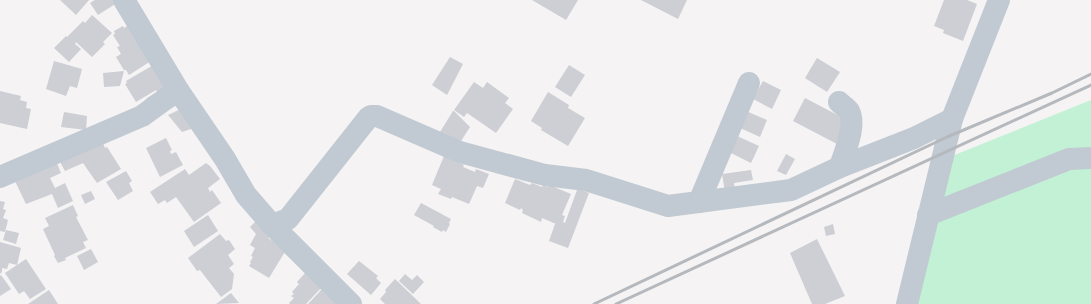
<svg xmlns="http://www.w3.org/2000/svg" width="1091" height="304" viewBox="0 0 1091 304" font-family="Montserrat,sans-serif">
<rect width="100%" height="100%" fill="#f5f3f3"/>
<!-- green -->
<polygon fill="#c3f1d5" points="1091,100 1091,304 909,304 947,158"/>
<!-- building -->
<g fill="#cdcfd5">
<polygon points="60,0 89,0 76,15"/>
<polygon points="95,0 119,0 120,1 98,15 90,3"/>
<polygon points="532,0 578,0 566,20"/>
<polygon points="641,0 687,0 678,19"/>
<polygon points="944,0 967,0 977,4 963,41 943,33 944,30 934,26"/>
<polygon points="92,15 112,33 103,42 105,44 92,57 76,42 75,44 81,49 69,62 54,48 66,36 67,37 83,21 85,23"/>
<polygon points="132,23 151,61 129,75 126,70 124,70 116,57 121,54 117,47 120,46 113,35 115,34 114,31 123,26 124,28"/>
<polygon points="450,57 463,64 447,95 432,85"/>
<polygon points="817,58 840,72 827,92 805,78"/>
<polygon points="54,61 82,69 77,88 70,86 66,96 46,89"/>
<polygon points="155,64 163,78 152,84 163,78 179,104 167,110 142,104 147,98 157,92 156,90 136,102 125,84 127,83 126,81"/>
<polygon points="569,65 585,75 571,97 555,87"/>
<polygon points="124,71 120,86 104,87 103,73"/>
<polygon points="763,81 781,90 772,109 753,99"/>
<polygon points="474,82 483,88 487,82 509,98 505,103 513,109 496,133 467,113 464,117 454,110"/>
<polygon points="0,91 21,96 20,100 27,102 26,108 31,109 27,129 0,123"/>
<polygon points="548,92 569,105 568,108 585,118 568,146 541,130 542,128 531,121"/>
<polygon points="805,98 849,121 837,144 793,121"/>
<polygon points="183,108 197,127 182,132 168,115"/>
<polygon points="453,111 454,111 470,127 461,141 440,132"/>
<polygon points="746,111 767,120 760,137 738,127"/>
<polygon points="64,112 87,116 86,130 61,127"/>
<polygon points="737,136 759,146 751,163 729,152"/>
<polygon points="166,138 172,150 170,151 171,154 176,152 183,165 160,177 146,148"/>
<polygon points="103,143 105,148 107,147 121,169 97,183 83,163 65,171 59,160"/>
<polygon points="786,154 795,159 786,175 777,171"/>
<polygon points="444,156 464,165 463,167 475,172 476,169 489,174 483,188 477,186 469,204 452,197 451,199 438,194 441,189 432,185"/>
<polygon points="56,161 61,173 50,178 55,188 65,183 73,201 58,208 52,194 26,204 14,179"/>
<polygon points="206,163 210,166 220,179 208,188 210,192 212,190 221,203 194,222 176,197 167,203 165,200 158,204 150,192 185,169 189,175"/>
<polygon points="751,170 753,180 734,183 735,191 725,192 722,174"/>
<polygon points="126,171 132,181 129,183 133,191 118,200 106,182"/>
<polygon points="515,179 530,185 532,183 542,187 543,185 548,187 549,185 571,194 562,215 565,216 563,222 565,223 577,190 579,189 589,193 568,248 549,241 555,224 556,224 542,218 541,222 522,213 523,210 521,208 520,210 505,203"/>
<polygon points="91,191 95,199 85,204 81,195"/>
<polygon points="0,201 5,202 3,209 6,210 3,218 8,220 5,232 0,231"/>
<polygon points="421,203 451,219 449,223 450,224 446,232 443,230 442,232 433,227 434,226 414,215"/>
<polygon points="73,205 78,216 76,217 88,240 83,242 86,248 65,258 66,260 58,263 54,256 55,255 43,229 49,226 45,218"/>
<polygon points="208,215 218,231 194,247 184,231"/>
<polygon points="256,221 271,236 268,238 286,250 269,278 249,266 251,263 250,262 253,257 251,256 255,248 250,245 256,234 250,227"/>
<polygon points="833,224 835,234 826,236 824,227"/>
<polygon points="6,230 19,233 16,244 3,240"/>
<polygon points="220,234 226,241 229,240 235,249 228,255 234,264 229,268 234,274 232,289 221,297 200,270 197,271 188,258"/>
<polygon points="817,239 845,296 825,304 812,304 790,253"/>
<polygon points="0,242 21,248 17,265 9,263 7,269 2,268 2,272 0,274"/>
<polygon points="91,249 98,262 84,270 77,256"/>
<polygon points="26,259 46,289 30,299 24,291 19,294 5,273"/>
<polygon points="359,261 378,276 376,278 381,283 371,295 347,274"/>
<polygon points="306,272 322,287 306,304 290,304 289,303 294,298 291,296 294,294 292,292 299,284 297,282"/>
<polygon points="405,274 412,280 417,275 424,282 413,294 399,281"/>
<polygon points="1,275 11,289 0,296 0,276"/>
<polygon points="395,279 421,304 385,304 380,299 386,292 385,290"/>
<polygon points="323,288 337,304 308,304"/>
<polygon points="49,290 58,304 28,304"/>
<polygon points="231,293 239,303 216,304"/>
</g>
<g fill="none" stroke-linecap="round" stroke-linejoin="round">
<!-- minor -->
<g stroke="#c1cad2" stroke-width="22">
<polyline points="124,0 178,90 225,159 246,195 272,225 351,304"/>
<path d="M839,102C842,105 847,108 849,111C857,125 844,153 840,167"/>
<polyline points="0,177 142,116 178,90"/>
<polyline points="699,202 749,83"/>
<polyline points="928,215 1069,159 1091,158"/>
<polyline points="272,225 288,219 368,118 371,116 377,116 460,152 545,175 586,180 668,206 791,190 840,167 914,138 952,119"/>
<polyline points="907,304 952,119 999,0"/>
</g>
<!-- rail -->
<g stroke="#b5b8bd" stroke-width="3">
<polyline points="594,304 947,137 1052,93 1091,74"/>
<polyline points="616,304 1091,85"/>
</g>
</g>
</svg>
